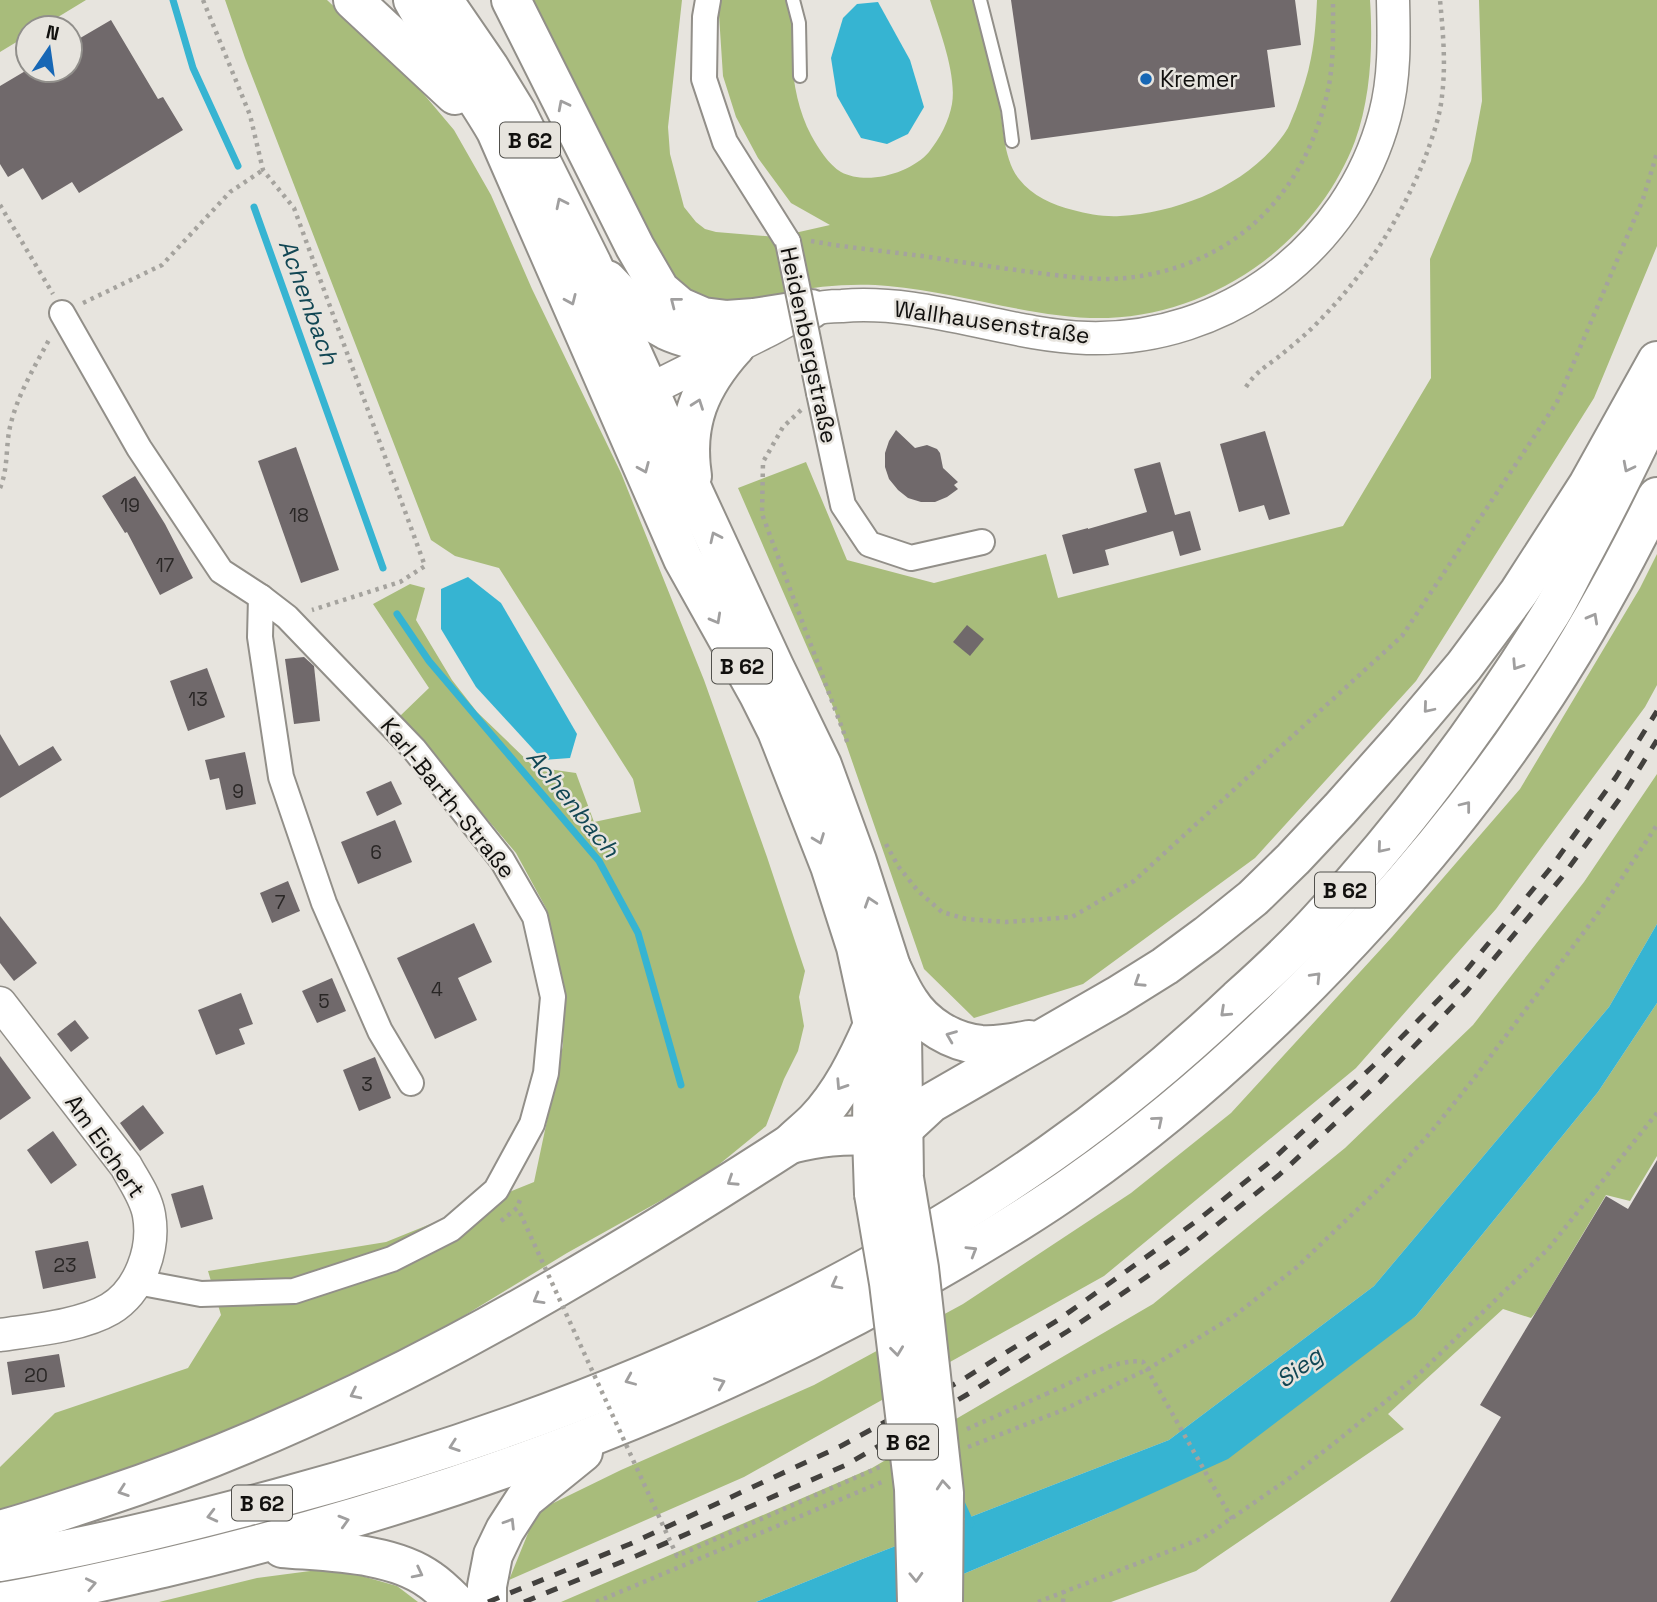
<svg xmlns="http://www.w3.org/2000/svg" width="1657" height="1602" viewBox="0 0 1657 1602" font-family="'Space Grotesk',sans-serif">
<rect width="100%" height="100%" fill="#e7e4de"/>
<!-- green -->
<g fill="#a8bc7b">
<polygon points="0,0 86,0 40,28 28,28 28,35 0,52"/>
<polygon points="225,0 327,0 411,79 454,130 491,195 532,289 621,473 704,680 767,857 805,971 799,997 804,1026 798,1051 784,1079 766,1126 705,1176 567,1253 408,1350 300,1405 107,1479 0,1512 0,1467 55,1413 188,1368 221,1315 208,1271 386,1242 534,1182 563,1045 564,987 547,910 516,853 400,716 429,688 373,604 410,584 425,588 416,620 452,680 477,712 534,767 576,773 594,822 641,812 633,779 499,568 455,556 431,540 245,58"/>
<path d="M526,0H682L668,127L670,154L684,207L696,222L705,229L716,232L777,237L830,225L791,203L758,158L736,117L723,76L718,0H786C788,8 792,17 792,26C793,37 792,47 792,58C793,84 799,112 811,135C818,148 829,165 841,172C867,186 911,173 929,152C940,138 949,121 952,104C957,74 939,29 930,0H973C981,32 991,65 998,98C1004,123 1002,157 1019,179C1032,196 1053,205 1073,210C1088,214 1104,217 1120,216C1182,212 1254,183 1288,128C1291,122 1293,115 1296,109C1302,92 1308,75 1311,58C1315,39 1316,19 1317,0H1370C1373,45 1371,97 1355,141C1317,242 1215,314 1108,318C1036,320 961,292 888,286C861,283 815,285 789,293C771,298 751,306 732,307C724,307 684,289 673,285Z"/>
<polygon points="1479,0 1657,0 1657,246 1594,398 1416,681 1255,858 1083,984 974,1018 924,969 834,709 738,488 806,462 847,560 934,583 1046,554 1058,598 1343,526 1431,378 1430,259 1471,161 1482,101"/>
<polygon points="1657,554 1657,685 1645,707 1496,909 1356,1068 1104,1276 744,1477 509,1580 537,1511 621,1470 814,1385 963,1304 1131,1193 1231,1113 1392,937 1520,789 1640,588"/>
<polygon points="1657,774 1657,924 1609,1007 1374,1286 1169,1440 857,1561 756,1602 561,1602 872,1468 1153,1304 1345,1148 1473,1025 1584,882"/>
<polygon points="1657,1003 1657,1156 1630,1201 1606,1195 1536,1312 1531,1318 1503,1309 1388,1414 1404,1429 1196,1571 1111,1602 897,1602 1111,1512 1416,1316 1598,1092"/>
<polygon points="333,1568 397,1586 418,1602 159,1602 257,1578"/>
</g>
<!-- water -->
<g fill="#36b4d2">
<polygon points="878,2 910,60 924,107 908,134 887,144 861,138 837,96 831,58 843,18 857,4"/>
<polygon points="468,577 501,603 577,734 570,758 543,760 476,687 441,629 441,589"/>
<polygon points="1657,924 1657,1003 1598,1092 1416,1316 1228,1459 1111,1512 897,1602 756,1602 857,1561 1169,1440 1374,1286 1609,1007"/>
</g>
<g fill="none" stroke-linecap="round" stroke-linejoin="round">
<!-- stream -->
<g stroke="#36b4d2" stroke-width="7">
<polyline points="173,0 193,68 238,166"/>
<polyline points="254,207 383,568"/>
<polyline points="397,614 429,661 599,861 638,933 681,1085"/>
<polyline points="960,1500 971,1524"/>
</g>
</g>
<!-- building -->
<g fill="#70696b">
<polygon points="1011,0 1295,0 1301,45 1267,50 1275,107 1031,140"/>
<polygon points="111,20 158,99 163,97 183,130 79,193 72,182 42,200 23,168 8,177 0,164 0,86 27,70 70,70 70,44"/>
<polygon points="896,430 915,448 927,445 937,449 940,453 943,468 958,482 954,485 958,489 947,497 935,502 921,502 908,498 898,490 889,479 885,467 885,453 889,441"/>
<polygon points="1265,431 1290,514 1269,520 1264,505 1239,512 1220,444"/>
<polygon points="296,447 339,570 301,583 258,461"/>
<polygon points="1160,462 1175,515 1190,511 1201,550 1180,556 1173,531 1105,550 1109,565 1073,574 1062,535 1088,528 1088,529 1147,512 1134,469"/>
<polygon points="135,476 165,524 193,578 160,595 127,532 125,533 102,496"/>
<polygon points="967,625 984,639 970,656 953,642"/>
<polygon points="304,657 314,666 320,721 294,724 285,659"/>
<polygon points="207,668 225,717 188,731 170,681"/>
<polygon points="0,734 19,766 53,746 62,760 0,798"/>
<polygon points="245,752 256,804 226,810 219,778 210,780 205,760"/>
<polygon points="391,781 402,804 377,816 366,792"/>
<polygon points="395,820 412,862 358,884 341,842"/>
<polygon points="288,881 300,911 272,923 260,893"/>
<polygon points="0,916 37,963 14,981 0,963"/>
<polygon points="474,923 492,962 458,978 477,1020 435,1039 397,958"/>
<polygon points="332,978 346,1011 317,1023 302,991"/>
<polygon points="241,993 253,1024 239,1029 245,1044 216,1055 198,1010"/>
<polygon points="75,1020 89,1038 71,1052 57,1034"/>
<polygon points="0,1056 31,1098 0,1120"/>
<polygon points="375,1057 391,1098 359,1111 343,1070"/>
<polygon points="143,1105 164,1133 140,1151 120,1123"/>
<polygon points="53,1131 77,1165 51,1184 27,1150"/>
<polygon points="1657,1160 1657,1602 1390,1602 1501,1417 1480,1405 1606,1196 1628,1209"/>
<polygon points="203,1185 213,1219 181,1228 171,1194"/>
<polygon points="88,1241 96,1278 43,1289 35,1251"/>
<polygon points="59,1354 65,1387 12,1395 7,1362"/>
</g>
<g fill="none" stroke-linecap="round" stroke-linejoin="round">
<!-- service casing -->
<g stroke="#928f89" stroke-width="16">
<g id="service">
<polyline points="793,0 799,23 800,76"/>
<polyline points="980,0 1008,110 1012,141"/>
</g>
</g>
<!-- minor casing -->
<g stroke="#928f89" stroke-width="28">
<g id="minor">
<polyline points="708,0 705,17 704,79 725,142 788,242"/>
<polyline points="62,313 139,448 221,571 261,597 287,617 414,749 502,860 535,917 553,997 546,1073 532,1124 496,1190 451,1229 392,1259 294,1291 201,1294 137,1282"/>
<polyline points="819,393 843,505 869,544 911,558 982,542"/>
<polyline points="261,597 260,637 281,777 324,903 380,1031 411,1083"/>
</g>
</g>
<!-- tertiary casing -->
<g stroke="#928f89" stroke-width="35">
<g id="tertiary">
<path d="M649,390C687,371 725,352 763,333C778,326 794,315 810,310C820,307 832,306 842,306C925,299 1005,335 1087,338C1225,342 1350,249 1385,115C1395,77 1394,39 1393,0"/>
<path d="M0,1003L126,1166C134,1181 146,1197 149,1215C155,1249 140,1291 110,1309C81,1326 33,1330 0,1335"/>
</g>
</g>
<!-- primary casing -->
<g stroke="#928f89" stroke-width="42">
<g id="primary">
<polyline points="353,0 455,95"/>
<path d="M413,0C438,46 470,86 496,131L683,559L759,695L777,731L830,866L856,947L873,1025L872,1136L874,1194"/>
<polyline points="443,0 489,67 517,113 592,264 649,390 695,495 774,666 822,765 857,861 891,967 902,1034 904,1178"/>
<polyline points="511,0 635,247 660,290 680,307 703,317 727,320 754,318 811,309"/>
<path d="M607,280C625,299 643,318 666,330C687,340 712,343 735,347"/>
<path d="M692,476C684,423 700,386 735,347"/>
</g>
</g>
<!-- trunk casing -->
<g stroke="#928f89" stroke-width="42">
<g id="trunk">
<path d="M891,967C897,979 902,991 909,1001C924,1025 952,1042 981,1045C997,1046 1014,1043 1029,1040"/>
<polyline points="903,1129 931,1103 1117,996 1165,966 1207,935 1253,898 1293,859 1340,809 1404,737 1464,666 1519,592 1588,485 1657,361"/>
<path d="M790,1144C820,1137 842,1134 872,1136"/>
<path d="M0,1530C34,1521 67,1509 101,1498C349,1416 572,1285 790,1144C798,1136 807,1129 815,1121C841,1094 858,1059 873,1025"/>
<path d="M282,1548C327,1552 392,1552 430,1580C439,1586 447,1594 455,1602"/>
<path d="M0,1562C94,1546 187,1523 279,1498C551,1425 819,1317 1050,1154C1117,1107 1179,1055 1238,999C1267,973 1296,946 1322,917C1408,824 1484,721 1551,613C1562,595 1571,575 1581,557C1608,507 1633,456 1657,405"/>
<path d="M0,1602C55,1593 109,1580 163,1568C261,1545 358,1518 454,1486C628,1428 797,1354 955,1260C997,1235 1039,1210 1078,1182C1186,1106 1283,1016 1372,918C1430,854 1485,786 1533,714C1580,645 1620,572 1657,497"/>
<polyline points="487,1602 487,1586 493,1555 505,1530 525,1499 583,1452"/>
</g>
</g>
<!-- path -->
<g stroke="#a5a39e" stroke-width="4.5" stroke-dasharray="3.5 5" stroke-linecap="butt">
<polyline points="203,0 250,115 263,170 294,208 425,566 400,582 312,610"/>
<polyline points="0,205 53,294"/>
<path d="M811,241C854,249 898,252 942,259C972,264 1001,268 1031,272C1062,276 1095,281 1126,278C1237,266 1308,191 1329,85C1334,57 1333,28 1333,0"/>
<polyline points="83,303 162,265 230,192 263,170"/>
<path d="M1246,387C1254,374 1265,367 1277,358C1292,346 1308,333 1321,319C1366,273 1401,218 1425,158C1432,138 1440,117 1442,96C1446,64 1443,32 1440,0"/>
<polyline points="801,410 783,427 763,462 762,514 848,744"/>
<path d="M0,488C9,467 5,444 11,423C18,394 36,364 50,338"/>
<polyline points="886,844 898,866 918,891 942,912 966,919 1006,922 1072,917 1134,881 1402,636 1557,402 1643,199 1657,153"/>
<polyline points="501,1221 517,1208 520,1200"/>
<path d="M1046,1394C1071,1383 1117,1357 1143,1362L1232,1519"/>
<polyline points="968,1447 1063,1410 1148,1369 1234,1316 1297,1267 1383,1185 1431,1132 1472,1081 1602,908 1657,825"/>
<polyline points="596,1602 882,1482"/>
<polyline points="1038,1602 1203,1538 1287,1480 1337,1441 1418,1375 1548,1249 1657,1113"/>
<polyline points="1063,1602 1064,1591"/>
</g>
<!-- service -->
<use href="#service" stroke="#fff" stroke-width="12"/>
<!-- minor -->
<use href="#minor" stroke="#fff" stroke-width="24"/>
<!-- tertiary -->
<use href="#tertiary" stroke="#fff" stroke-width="32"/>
<!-- primary -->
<use href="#primary" stroke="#fff" stroke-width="38"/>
<!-- trunk -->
<use href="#trunk" stroke="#fff" stroke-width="38"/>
<!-- rail -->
<g stroke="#43413e" stroke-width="5" stroke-dasharray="12 12" stroke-linecap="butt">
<polyline points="488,1602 630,1544 841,1446 962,1380 1058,1320 1198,1220 1271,1161 1373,1066 1459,979 1549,870 1616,777 1657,711"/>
<polyline points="524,1602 636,1556 846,1465 968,1394 1068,1331 1184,1251 1279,1175 1380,1082 1467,991 1562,877 1626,790 1657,740"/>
</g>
<!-- minor-bridge casing -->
<g stroke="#928f89" stroke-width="28" stroke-linecap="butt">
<polyline id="minor-bridge" points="788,242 819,393"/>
</g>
<!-- primary-bridge casing -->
<g stroke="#928f89" stroke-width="42" stroke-linecap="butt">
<g id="primary-bridge">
<polyline points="904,1178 919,1268 944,1493 943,1602"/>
<polyline points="874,1194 889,1283 914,1489 917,1602"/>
</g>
</g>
<!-- path-bridge -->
<g stroke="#a5a39e" stroke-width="4.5" stroke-dasharray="3.5 5" stroke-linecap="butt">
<polyline points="520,1213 677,1556 882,1466"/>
<polyline points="967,1429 1046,1394"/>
</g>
<!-- minor-bridge -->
<use href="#minor-bridge" stroke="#fff" stroke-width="24"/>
<!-- primary-bridge -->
<use href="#primary-bridge" stroke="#fff" stroke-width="38"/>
</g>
<!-- one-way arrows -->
<defs><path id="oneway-chevron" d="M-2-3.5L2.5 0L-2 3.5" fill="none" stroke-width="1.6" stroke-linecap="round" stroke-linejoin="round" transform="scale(1.75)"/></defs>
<g stroke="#a09f9f">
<use href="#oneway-chevron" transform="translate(563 105) rotate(-117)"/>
<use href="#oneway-chevron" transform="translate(561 203) rotate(-116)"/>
<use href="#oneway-chevron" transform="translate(571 300) rotate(66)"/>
<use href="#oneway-chevron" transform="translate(675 302) rotate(-142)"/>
<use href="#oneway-chevron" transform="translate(698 404) rotate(-70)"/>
<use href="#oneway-chevron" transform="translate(1628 467) rotate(117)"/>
<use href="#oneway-chevron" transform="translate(644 468) rotate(67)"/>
<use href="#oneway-chevron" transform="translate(715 537) rotate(-115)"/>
<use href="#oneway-chevron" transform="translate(1593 618) rotate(-61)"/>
<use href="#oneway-chevron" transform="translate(716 619) rotate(61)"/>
<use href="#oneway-chevron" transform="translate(1517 665) rotate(123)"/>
<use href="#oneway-chevron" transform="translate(1428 708) rotate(130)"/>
<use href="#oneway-chevron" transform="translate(1466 806) rotate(-52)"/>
<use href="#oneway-chevron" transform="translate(819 839) rotate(69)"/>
<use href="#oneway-chevron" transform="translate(1382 848) rotate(130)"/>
<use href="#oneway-chevron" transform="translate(870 902) rotate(-108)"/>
<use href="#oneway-chevron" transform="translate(1316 977) rotate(-46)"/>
<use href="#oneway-chevron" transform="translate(1139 982) rotate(147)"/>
<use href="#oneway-chevron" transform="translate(1225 1012) rotate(137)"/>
<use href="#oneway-chevron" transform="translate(951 1036) rotate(-158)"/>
<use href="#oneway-chevron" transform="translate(841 1085) rotate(123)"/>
<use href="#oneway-chevron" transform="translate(1158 1121) rotate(-40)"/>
<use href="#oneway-chevron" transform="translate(732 1181) rotate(147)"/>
<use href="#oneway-chevron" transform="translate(972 1251) rotate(-31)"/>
<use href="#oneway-chevron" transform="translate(836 1284) rotate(152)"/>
<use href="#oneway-chevron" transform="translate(538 1299) rotate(150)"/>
<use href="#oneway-chevron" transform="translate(897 1351) rotate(83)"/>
<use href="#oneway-chevron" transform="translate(630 1380) rotate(157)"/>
<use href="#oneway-chevron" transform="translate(720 1383) rotate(-23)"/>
<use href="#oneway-chevron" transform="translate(355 1394) rotate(154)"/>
<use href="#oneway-chevron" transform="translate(454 1446) rotate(161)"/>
<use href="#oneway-chevron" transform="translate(943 1485) rotate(-95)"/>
<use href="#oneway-chevron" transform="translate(123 1491) rotate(161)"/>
<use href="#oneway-chevron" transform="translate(212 1516) rotate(166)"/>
<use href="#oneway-chevron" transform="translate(344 1521) rotate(-16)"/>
<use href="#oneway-chevron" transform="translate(510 1523) rotate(-58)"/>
<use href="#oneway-chevron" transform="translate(418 1573) rotate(27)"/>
<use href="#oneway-chevron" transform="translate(916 1577) rotate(88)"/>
<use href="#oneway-chevron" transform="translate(91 1584) rotate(-12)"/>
</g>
<!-- markers -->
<circle fill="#1767b5" stroke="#e7e4de" stroke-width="2.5" cx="1146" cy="79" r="7"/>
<g text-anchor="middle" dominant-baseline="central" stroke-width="5" stroke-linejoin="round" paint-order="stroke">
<!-- number labels -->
<g font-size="19" fill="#292625">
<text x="130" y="505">19</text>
<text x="299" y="515">18</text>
<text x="165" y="565">17</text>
<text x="198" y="699">13</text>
<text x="238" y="791">9</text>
<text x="376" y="852">6</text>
<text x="280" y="902">7</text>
<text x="437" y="989">4</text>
<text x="324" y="1001">5</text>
<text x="367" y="1084">3</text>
<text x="65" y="1265">23</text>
<text x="36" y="1375">20</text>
</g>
<!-- shield labels -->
<g fill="#e7e4de" stroke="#51504c" stroke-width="2">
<rect x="500" y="122.5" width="60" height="35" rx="5"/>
<rect x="712" y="648.5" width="60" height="35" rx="5"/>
<rect x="1315" y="872.5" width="60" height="35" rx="5"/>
<rect x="878" y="1424.5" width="60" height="35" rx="5"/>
<rect x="232" y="1485.5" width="60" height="35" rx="5"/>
</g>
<g font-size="21" font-weight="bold" fill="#11100e">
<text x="530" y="140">B 62</text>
<text x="742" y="666">B 62</text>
<text x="1345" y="890">B 62</text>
<text x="908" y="1442">B 62</text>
<text x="262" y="1503">B 62</text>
</g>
<!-- poi labels -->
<g font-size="23" fill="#11100e" stroke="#e7e4de" text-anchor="start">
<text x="1160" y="79">Kremer</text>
</g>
<!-- street labels -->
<g font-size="23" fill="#11100e" stroke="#e7e4de">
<text transform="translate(992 322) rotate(8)">Wallhausenstraße</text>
<text transform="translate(809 345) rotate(78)">Heidenbergstraße</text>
<text transform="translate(448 798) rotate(51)">Karl-Barth-Straße</text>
<text transform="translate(105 1146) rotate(55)">Am Eichert</text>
</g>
<!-- water labels -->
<g font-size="24" font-style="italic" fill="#124754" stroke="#e7e4de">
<text transform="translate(309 302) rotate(70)">Achenbach</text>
<text transform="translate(573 803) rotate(51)">Achenbach</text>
<text transform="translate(1299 1367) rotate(-36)">Sieg</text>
</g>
</g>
<!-- north arrow -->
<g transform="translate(49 49) rotate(13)"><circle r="33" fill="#e7e4de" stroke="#918f8b" stroke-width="2"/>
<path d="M0-5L12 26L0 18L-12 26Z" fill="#1767b5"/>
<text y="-10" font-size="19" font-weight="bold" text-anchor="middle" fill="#11100e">N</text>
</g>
</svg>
